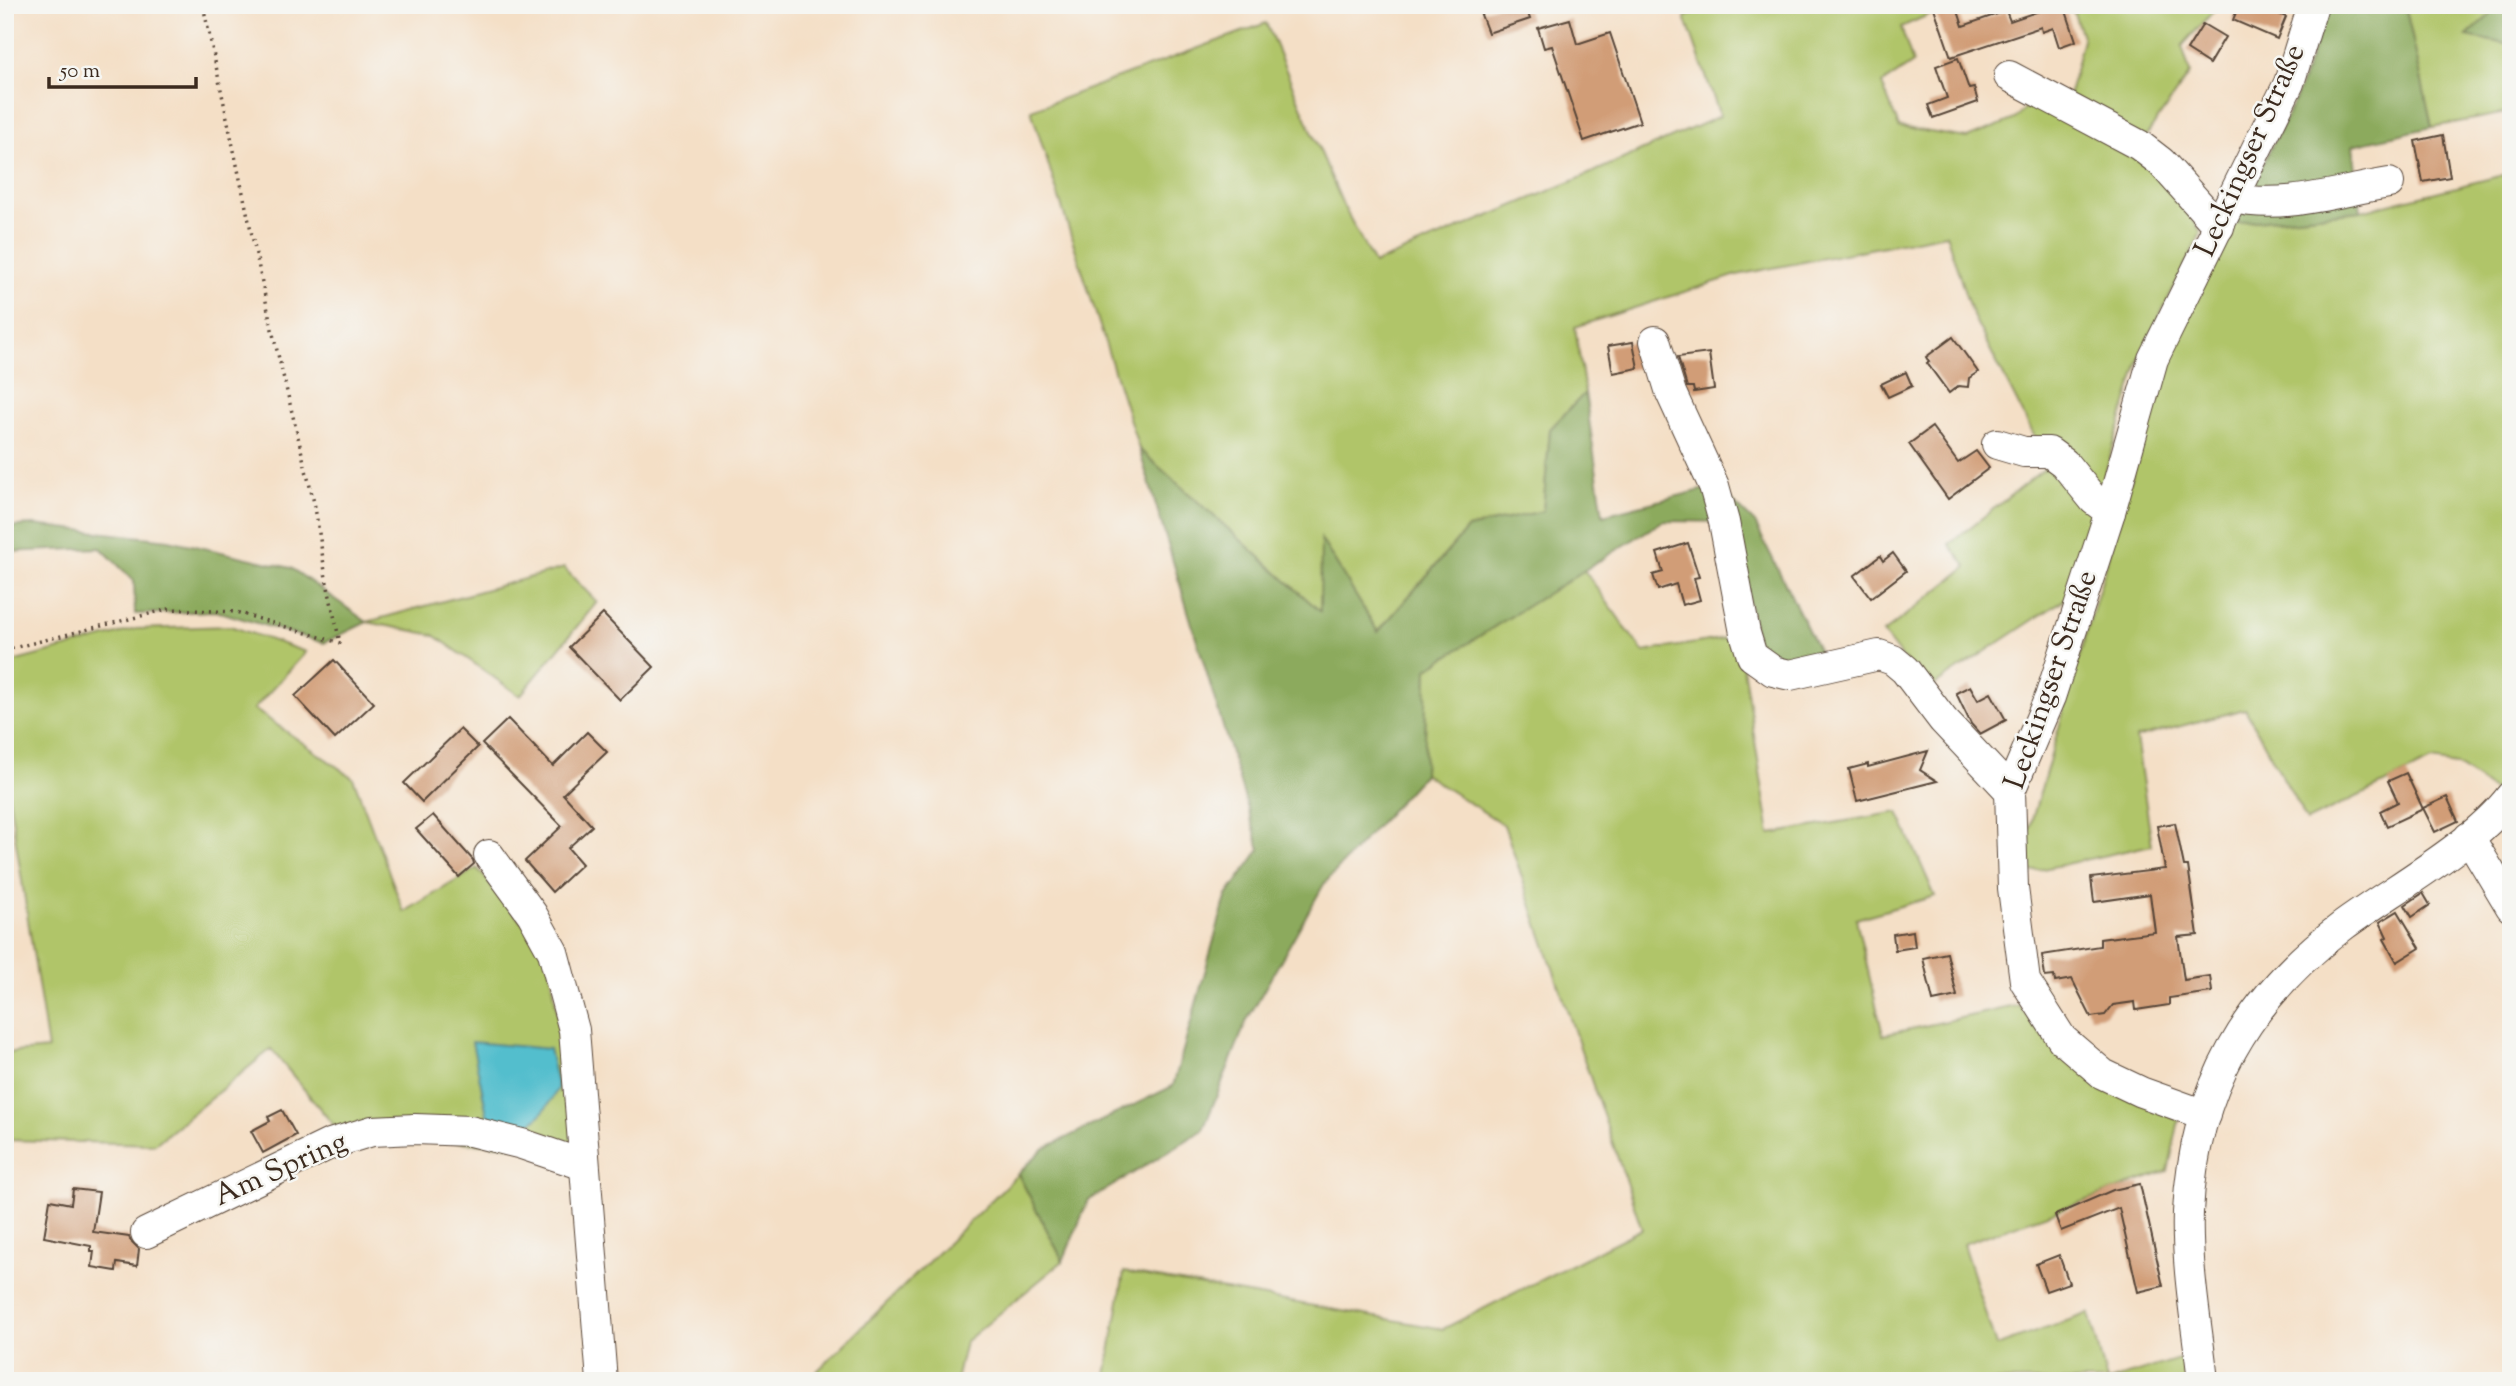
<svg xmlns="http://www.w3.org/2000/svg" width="2516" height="1386" viewBox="0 0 2516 1386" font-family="'Sorts Mill Goudy',serif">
<rect width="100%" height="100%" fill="#f6f6f2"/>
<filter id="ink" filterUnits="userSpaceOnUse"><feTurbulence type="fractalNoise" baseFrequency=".0143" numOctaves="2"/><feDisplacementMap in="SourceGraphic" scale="14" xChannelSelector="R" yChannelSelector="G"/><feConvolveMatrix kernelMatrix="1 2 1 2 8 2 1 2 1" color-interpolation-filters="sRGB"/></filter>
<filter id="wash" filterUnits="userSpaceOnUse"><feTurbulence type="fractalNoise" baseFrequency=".00686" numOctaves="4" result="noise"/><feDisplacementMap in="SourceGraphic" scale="28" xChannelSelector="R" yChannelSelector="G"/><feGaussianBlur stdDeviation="1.57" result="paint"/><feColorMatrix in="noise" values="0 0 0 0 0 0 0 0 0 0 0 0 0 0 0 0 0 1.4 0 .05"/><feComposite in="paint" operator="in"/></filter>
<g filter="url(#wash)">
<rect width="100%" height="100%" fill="#f4dfc6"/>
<!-- green -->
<g fill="#b0c569" stroke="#767844" stroke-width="2">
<polygon points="1719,5 1929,5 1931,14 1901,27 1913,63 1882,84 1899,127 1967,138 2015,119 2034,99 2165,172 2201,233 2142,351 2068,597 1927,690 1883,633 1967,567 1949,544 2049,465 1971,312 1946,234 1737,275 1575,327 1585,393 1550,429 1543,511 1468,528 1378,632 1322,541 1321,612 1139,449 1031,110 1266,23 1343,205 1374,264 1580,178 1720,116 1685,17"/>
<polygon points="2071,5 2219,5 2182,46 2190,73 2144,139 2067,102 2083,39"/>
<polygon points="2405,5 2501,5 2467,36 2511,45 2511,112 2432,127"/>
<polygon points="2511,173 2511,774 2497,793 2456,765 2431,761 2307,821 2245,709 2136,738 2152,845 2016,875 2165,363 2233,223 2361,211"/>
<polygon points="564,568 597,602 520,696 434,635 367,622"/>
<polygon points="1584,570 1643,652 1738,636 1770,834 1898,812 1935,896 1856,919 1883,1035 2019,1005 2058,1053 2179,1120 2168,1171 1963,1244 1996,1346 2089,1313 2107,1381 1105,1381 1124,1272 1443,1329 1642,1229 1504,825 1424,774 1427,669"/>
<polygon points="230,626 306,652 254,709 353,778 404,912 477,868 548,952 578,1151 340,1133 271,1049 155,1144 5,1140 5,1053 48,1049 5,771 5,664 136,629"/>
<polygon points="1018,1174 1063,1261 965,1342 956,1381 807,1381"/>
<polygon points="2182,1358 2185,1381 2109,1381"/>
</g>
<!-- forest -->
<g fill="#8caa5d" stroke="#646a3e" stroke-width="2">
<polygon points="2329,5 2405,5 2432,127 2353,145 2361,211 2233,223 2296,98"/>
<polygon points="2501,5 2511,5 2511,45 2467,36"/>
<polygon points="1585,393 1603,515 1717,486 1755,523 1823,660 1790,670 1757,643 1732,522 1663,521 1427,669 1424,774 1324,884 1247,1020 1203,1130 1088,1201 1063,1261 1018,1174 1043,1149 1173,1086 1226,897 1260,849 1139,449 1320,611 1321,539 1378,632 1468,528 1543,511 1550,429"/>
<polygon points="34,525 169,540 291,568 367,622 324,643 216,611 135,614 134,581 101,548 5,552 5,527"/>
</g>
<!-- water -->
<path fill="#52becd" stroke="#467476" stroke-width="2" d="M472,1042L549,1049L558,1088C547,1108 536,1130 509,1127C502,1127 494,1121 488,1119Z"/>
<g id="blocks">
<!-- building -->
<g fill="#d19d77">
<polygon points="1499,5 1525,5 1530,19 1488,33 1480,12"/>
<polygon points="1933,5 1956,5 1963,26 2006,11 2010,21 2048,8 2047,5 2064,5 2076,41 2059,47 2053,28 2042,32 2041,27 1951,57"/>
<polygon points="2239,5 2258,5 2286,17 2277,39 2233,20"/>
<polygon points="1570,19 1577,44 1610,33 1640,122 1584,141 1552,46 1544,48 1538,28"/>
<polygon points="2203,24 2225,37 2209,64 2187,50"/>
<polygon points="1958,58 1969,89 1974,88 1978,102 1933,118 1928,105 1947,98 1936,66"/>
<polygon points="2443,135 2450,177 2423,182 2415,141"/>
<polygon points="1953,337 1978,372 1969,378 1968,387 1958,386 1949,393 1927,363 1929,362 1926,357"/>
<polygon points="1633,342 1638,368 1613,373 1608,346"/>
<polygon points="1709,353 1714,389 1694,392 1693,387 1687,387 1678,357"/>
<polygon points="1906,372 1912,386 1888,397 1881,384"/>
<polygon points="1932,427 1958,463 1976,451 1989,468 1948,499 1909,444"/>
<polygon points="1688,543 1699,577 1694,578 1700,600 1682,605 1676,584 1658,590 1653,575 1663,572 1657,553"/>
<polygon points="1893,553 1906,571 1871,598 1854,576 1880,556 1883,561"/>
<polygon points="603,614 654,667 620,700 569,647"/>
<polygon points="334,660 374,703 335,739 295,696"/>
<polygon points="1970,686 1978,700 1991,693 2006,720 1980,734 1971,724 1956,693"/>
<polygon points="508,719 553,766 587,732 607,752 563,794 592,826 568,848 582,864 552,892 525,861 562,826 482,744"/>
<polygon points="460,729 478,747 422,802 404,783"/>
<polygon points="1928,751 1920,770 1937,781 1857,801 1849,769 1868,764 1868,767"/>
<polygon points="2406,773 2423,809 2387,826 2380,811 2398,802 2388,781"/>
<polygon points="2447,797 2458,821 2435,832 2423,808"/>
<polygon points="433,815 473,860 474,864 459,877 416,829"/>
<polygon points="2175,823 2184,866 2188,866 2198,935 2178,937 2184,980 2210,976 2212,992 2169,998 2169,1005 2136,1010 2135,1002 2113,1005 2105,1015 2091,1017 2072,979 2055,982 2054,976 2045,977 2042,955 2100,946 2100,939 2155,932 2150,894 2094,902 2091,878 2165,869 2157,826"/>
<polygon points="2423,893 2430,905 2412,917 2405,905"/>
<polygon points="2398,911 2420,948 2397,962 2384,939 2387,937 2380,922"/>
<polygon points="1913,931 1915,947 1895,950 1893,934"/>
<polygon points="1947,953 1957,996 1933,1001 1923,958"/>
<polygon points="282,1110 296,1135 263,1153 251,1131 270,1121 268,1117"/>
<polygon points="2140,1184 2163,1286 2138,1292 2119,1208 2061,1231 2055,1215 2113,1190"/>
<polygon points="73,1189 99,1192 93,1232 129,1237 131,1241 139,1249 137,1266 117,1263 116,1271 92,1267 94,1251 91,1251 91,1246 44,1237 50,1200 71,1204"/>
<polygon points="2059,1255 2069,1283 2046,1291 2036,1264"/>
</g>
</g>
</g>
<g filter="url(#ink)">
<use href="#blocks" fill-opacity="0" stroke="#574537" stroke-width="2"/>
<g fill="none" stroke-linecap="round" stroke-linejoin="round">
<!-- minor casing -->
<g stroke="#574537" stroke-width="32">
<g id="minor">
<polyline points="2009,76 2139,145 2161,162 2219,227"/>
<path d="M2233,198C2283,210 2339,191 2389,183"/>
<polyline points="1655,341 1671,393 1714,486 1724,522 1745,633 1752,656 1773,671 1790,675 1879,655 1893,660 1905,670 1943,720 2010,791"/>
<polyline points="1997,444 2024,452 2049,452 2064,463 2094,500 2110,512"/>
<polyline points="2469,837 2511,907"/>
<polyline points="489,855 532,914 553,952 574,1030 602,1381"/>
<polyline points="2205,1115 2141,1092 2103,1074 2062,1039 2025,981 2013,888 2010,791 2050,697 2110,512 2153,359 2289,83 2313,5"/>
<polyline points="146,1233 330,1144 372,1131 415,1129 470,1131 522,1144 584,1165"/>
<path d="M2203,1381C2197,1325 2186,1268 2188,1212C2194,1089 2247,998 2344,925C2396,887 2473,846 2511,796"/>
</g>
</g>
<!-- path -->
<polyline stroke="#574537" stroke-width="3.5" stroke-dasharray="2 5" stroke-linecap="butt" points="5,650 169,609 236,612 340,643 326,578 315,507 273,334 203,5"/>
<!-- minor -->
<use href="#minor" stroke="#fff" stroke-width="30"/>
</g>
</g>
<g text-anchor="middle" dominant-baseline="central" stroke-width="5" stroke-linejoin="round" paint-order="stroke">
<!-- street labels -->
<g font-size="30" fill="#3b2a1e" stroke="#f6f6f2">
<text transform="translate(2251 151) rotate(-66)">Leckingser Straße</text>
<text transform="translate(2052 680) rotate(-71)">Leckingser Straße</text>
<text transform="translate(281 1170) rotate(-24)">Am Spring</text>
</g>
</g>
<!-- margin -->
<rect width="2516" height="1386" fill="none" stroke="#f6f6f2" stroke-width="28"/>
<!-- scale -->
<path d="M49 77v10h147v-10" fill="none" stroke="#3b2a1e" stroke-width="3.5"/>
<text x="60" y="77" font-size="21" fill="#3b2a1e" stroke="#f6f6f2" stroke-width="5" paint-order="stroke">50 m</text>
</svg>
